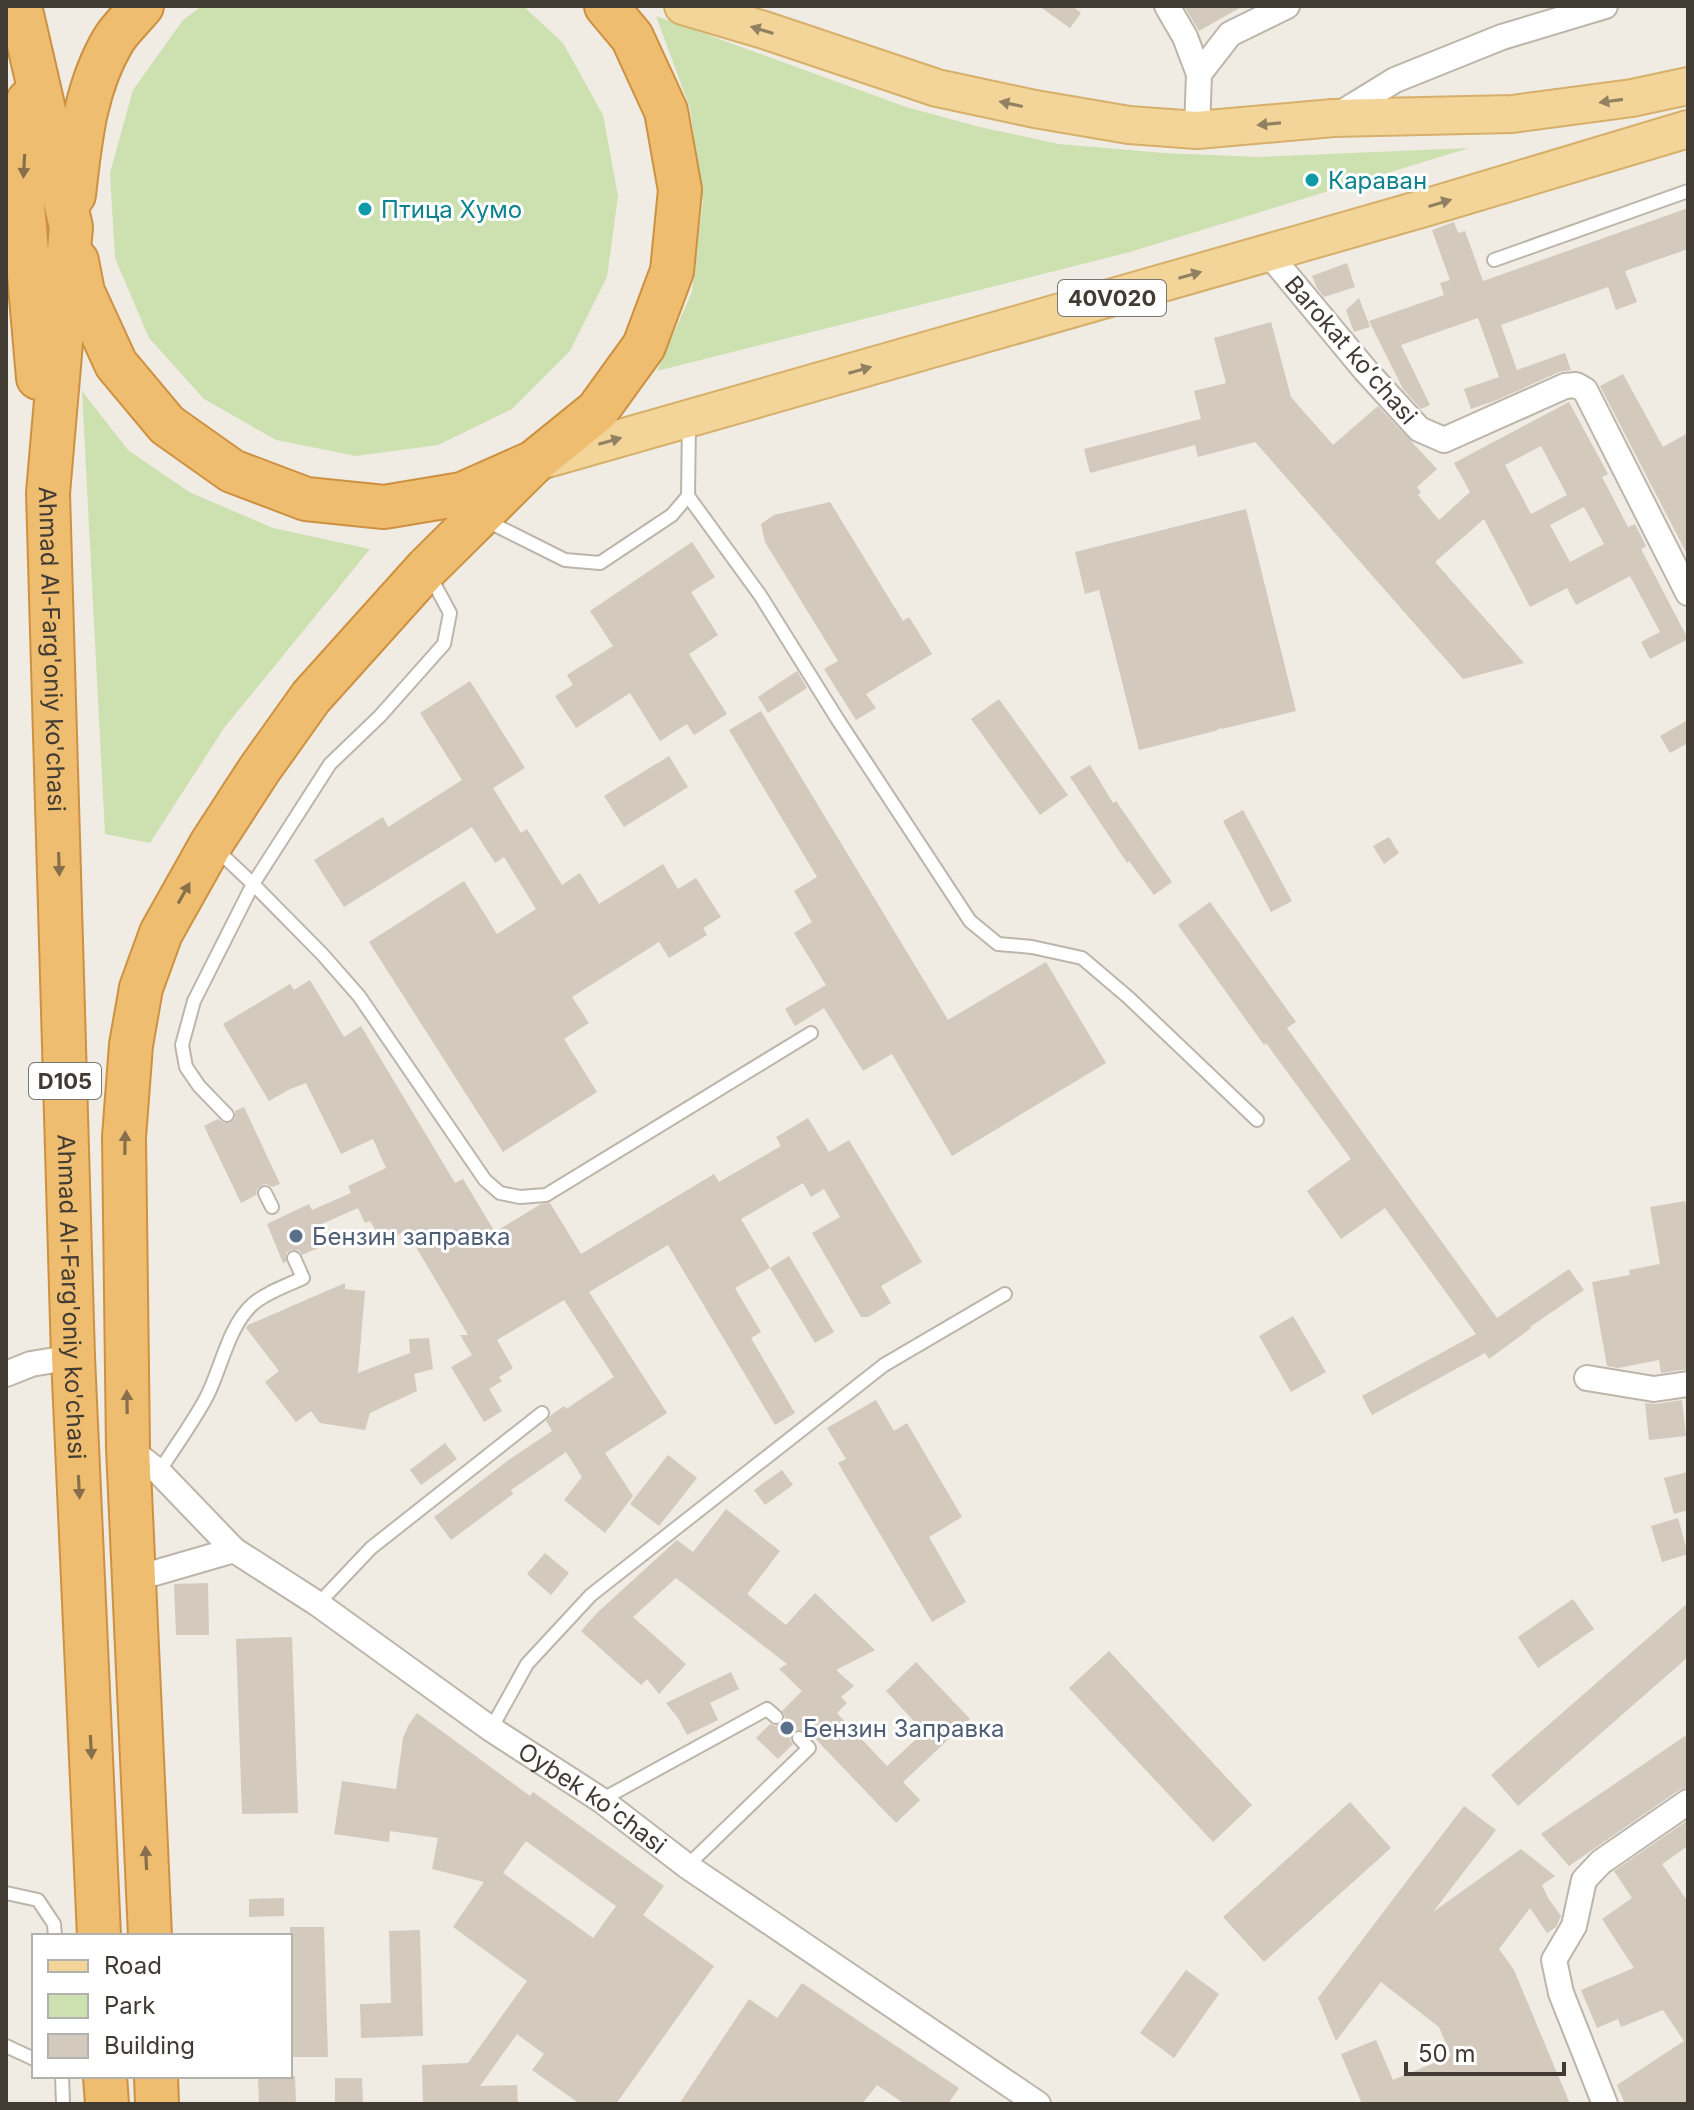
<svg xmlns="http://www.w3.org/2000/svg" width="1694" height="2110" viewBox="0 0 1694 2110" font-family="Inter,sans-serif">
<rect width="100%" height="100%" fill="#f0ebe3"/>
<!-- green -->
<g fill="#cde0b0">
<polygon points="202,6 523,6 563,43 603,115 618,196 607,277 570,351 512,409 438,445 356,456 276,440 204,399 149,338 115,258 110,173 133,90 183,20"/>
<polygon points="656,16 906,107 980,127 1059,144 1164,153 1258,157 1469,148 1130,252 657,371 692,292 703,201 690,108"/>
<polygon points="82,391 128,450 189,492 273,528 370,549 224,728 150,843 105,834"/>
</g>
<!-- building -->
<g fill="#d3c9bd" fill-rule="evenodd">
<polygon points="1039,6 1072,6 1081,13 1070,28"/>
<polygon points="1184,6 1243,6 1199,31"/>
<polygon points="1688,208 1688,249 1625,271 1637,302 1616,310 1608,287 1501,325 1517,370 1565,353 1571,370 1559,372 1497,400 1471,409 1464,389 1499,377 1478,318 1401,345 1430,405 1421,409 1403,389 1369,321 1444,295 1440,283 1450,280 1432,230 1454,222 1458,233 1465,231 1483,281"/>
<polygon points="1347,263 1355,287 1324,297 1317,288 1312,276"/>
<polygon points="1359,298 1370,327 1354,332 1346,310"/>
<path d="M1271,322L1291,397L1333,445L1378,406L1437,469L1417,487L1421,492L1418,495L1439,520L1470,492L1454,463L1569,402L1608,474L1602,477L1628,527L1635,524L1646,546L1641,549L1688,639L1650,659L1641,642L1660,632L1630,576L1576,605L1567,588L1530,607L1484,519L1435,562L1524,663L1463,679L1255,442L1198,457L1195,445L1090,473L1084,449L1201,419L1194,391L1226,383L1214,338ZM1541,446L1567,495L1531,514L1505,465ZM1584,507L1604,544L1570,562L1550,525Z"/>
<polygon points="1623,374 1663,447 1688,433 1688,556 1600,386"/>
<polygon points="830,502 903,621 909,617 932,654 866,694 876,708 856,720 824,669 838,661 765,542 761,524 774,515"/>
<polygon points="1246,509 1296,711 1222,729 1221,728 1215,731 1139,750 1099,590 1085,594 1075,552"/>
<polygon points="692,542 715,577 691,592 718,635 689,654 727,714 694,735 687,724 660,741 630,693 576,728 555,696 573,685 567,675 613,646 590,611"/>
<polygon points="797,671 807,688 768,713 758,697"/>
<polygon points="470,681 525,768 493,788 521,833 527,829 562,885 580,873 599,904 663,864 678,889 696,878 721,917 703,928 707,935 669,958 659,942 572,997 589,1023 564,1039 597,1092 503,1152 369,942 464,881 497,934 536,909 504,857 495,863 472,827 344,907 314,860 383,817 388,827 462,780 420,713"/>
<polygon points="999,699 1068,795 1040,815 971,719"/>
<polygon points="761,711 948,1020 1046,962 1106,1063 952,1156 892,1054 863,1071 824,1008 795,1026 785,1009 826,985 794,933 812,922 794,891 817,877 729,730"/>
<polygon points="1688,720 1688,743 1670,753 1660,736"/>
<polygon points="669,756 688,787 624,827 604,796"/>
<polygon points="1090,765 1113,803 1116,801 1172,882 1154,895 1129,861 1127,863 1070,777"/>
<polygon points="1243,810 1292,901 1271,912 1223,821"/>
<polygon points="1389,837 1399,853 1384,864 1373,846"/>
<polygon points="1210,902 1296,1022 1287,1028 1497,1318 1569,1269 1584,1290 1530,1327 1531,1328 1489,1359 1485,1353 1372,1415 1362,1396 1476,1334 1385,1208 1341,1239 1307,1191 1351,1159 1266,1043 1264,1045 1178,925"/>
<polygon points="310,980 344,1037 361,1026 455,1183 463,1179 495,1232 541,1204 550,1203 581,1254 714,1174 719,1182 781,1146 776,1137 808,1118 829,1152 849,1140 922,1262 881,1286 891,1303 868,1317 861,1317 812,1233 840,1217 824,1189 811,1197 803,1183 741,1219 770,1268 735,1288 761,1332 751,1338 795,1413 775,1425 668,1245 589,1292 667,1413 605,1453 633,1496 605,1533 564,1500 582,1477 566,1452 511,1490 513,1494 451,1540 434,1517 510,1459 552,1431 546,1421 551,1415 564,1406 566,1409 614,1377 564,1300 497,1340 513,1368 499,1377 502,1381 489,1389 502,1411 484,1422 451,1367 472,1355 460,1335 468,1335 406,1230 384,1244 370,1221 365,1223 358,1208 317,1226 325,1245 302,1255 299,1250 291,1250 286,1253 286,1262 283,1263 267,1224 309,1204 312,1210 351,1193 348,1186 386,1168 373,1139 341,1154 306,1083 290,1089 269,1101 223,1024 290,984 294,990"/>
<polygon points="244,1107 280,1184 272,1187 266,1184 262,1185 257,1189 256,1195 241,1203 204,1126 218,1119 224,1123 230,1123 235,1118 235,1111"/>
<polygon points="1685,1201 1688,1219 1688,1369 1661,1373 1659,1360 1618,1368 1607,1366 1592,1282 1630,1275 1629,1270 1660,1264 1650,1207"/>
<polygon points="789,1256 834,1332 815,1343 770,1268"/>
<polygon points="345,1283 345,1289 365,1291 358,1373 410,1353 409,1339 429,1338 433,1369 414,1374 417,1391 370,1413 365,1430 320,1423 311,1411 296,1422 265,1382 279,1371 246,1328 248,1325"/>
<polygon points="1293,1316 1326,1372 1291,1392 1259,1336"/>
<polygon points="876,1400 894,1431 907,1423 962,1517 929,1537 966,1602 932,1622 838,1463 846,1459 827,1428"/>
<polygon points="1682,1400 1686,1436 1649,1440 1645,1403 1656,1404"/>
<polygon points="445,1443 457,1459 421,1485 410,1470"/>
<polygon points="668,1455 697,1478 659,1526 630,1504"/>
<polygon points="782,1470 793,1485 765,1505 754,1490"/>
<polygon points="1688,1472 1688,1510 1674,1514 1664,1478"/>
<polygon points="726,1509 780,1551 747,1594 786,1625 815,1593 875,1650 836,1670 854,1686 841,1697 847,1703 837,1713 887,1766 924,1732 886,1691 916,1662 970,1719 903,1782 920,1800 896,1823 807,1730 805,1732 797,1729 792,1732 790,1740 793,1744 778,1759 756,1738 770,1724 775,1726 782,1724 785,1718 782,1711 802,1691 779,1669 787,1664 676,1578 633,1617 686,1664 659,1694 647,1679 641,1685 581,1631 598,1612 677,1540 693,1552"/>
<polygon points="1678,1518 1688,1554 1662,1562 1651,1526"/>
<polygon points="545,1553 569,1573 551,1595 527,1574"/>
<polygon points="208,1583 209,1635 176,1635 174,1584"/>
<polygon points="1573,1599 1594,1629 1538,1668 1518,1637"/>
<polygon points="1688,1603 1688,1657 1518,1806 1491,1775"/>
<polygon points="292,1637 298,1813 242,1814 236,1639"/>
<polygon points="1109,1651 1252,1805 1213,1842 1069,1688"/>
<polygon points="731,1672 739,1689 710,1703 718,1720 687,1735 678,1718 666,1703"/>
<path d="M417,1713L530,1796L533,1792L664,1886L643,1915L714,1966L616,2104H580L532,2070L544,2054L517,2034L480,2086L517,2085L518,2104H423L422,2065L468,2063L527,1981L453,1927L484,1882L432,1869L438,1838L390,1831L389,1842L334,1834L342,1781L396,1789L403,1738L408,1726ZM526,1841L616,1906L593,1938L503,1873Z"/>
<polygon points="1688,1734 1688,1787 1679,1790 1569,1866 1541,1834"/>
<polygon points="1350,1802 1391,1848 1264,1962 1223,1917"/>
<polygon points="1464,1806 1496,1830 1433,1912 1521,1849 1555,1876 1542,1885 1548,1898 1561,1916 1556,1927 1547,1933 1530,1908 1499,1949 1514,1970 1570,2104 1362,2104 1341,2054 1376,2040 1393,2080 1451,2056 1439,2027 1381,1982 1336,2041 1318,1998"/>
<polygon points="1688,1820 1688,1846 1662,1864 1688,1902 1688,2104 1625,2104 1617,2085 1684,2041 1663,2010 1621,2027 1618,2019 1597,2028 1581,1990 1634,1968 1602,1919 1632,1898 1614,1871"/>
<polygon points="284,1898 284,1916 249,1917 249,1899"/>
<polygon points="290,1927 324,1927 328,2057 290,2057"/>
<polygon points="420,1930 423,2036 361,2038 360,2004 391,2003 389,1931"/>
<polygon points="1186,1970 1219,1994 1174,2058 1140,2033"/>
<polygon points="802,1983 959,2088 948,2104 905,2104 877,2085 862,2104 679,2104 749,1999 777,2018"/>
<polygon points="295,2076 296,2104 259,2104 258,2077"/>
<polygon points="335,2078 362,2078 363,2104 335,2104"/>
</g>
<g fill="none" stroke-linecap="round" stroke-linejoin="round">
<!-- lane casing -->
<g stroke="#bdb5aa" stroke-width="16">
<g id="lane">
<polyline points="1494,260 1688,191"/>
<polyline points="688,496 760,595 838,720 970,921 998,944 1032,947 1082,958 1129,998 1257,1120"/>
<polyline points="485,520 565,560 600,563 672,515 688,496 689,422"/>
<polyline points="430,576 450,613 444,644 380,716 330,764 253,884 323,955 359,996 485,1180 500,1193 520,1197 546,1195 811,1033"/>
<polyline points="216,849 253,884 194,1001 182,1045 186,1067 199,1086 227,1115"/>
<polyline points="265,1193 272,1207"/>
<path d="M159,1472C174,1448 192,1424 206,1398C221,1370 228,1326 253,1304C267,1292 286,1286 303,1278L294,1258"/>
<polyline points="318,1604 371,1548 542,1413"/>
<polyline points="491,1729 527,1664 591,1595 884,1365 1005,1294"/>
<polyline points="601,1800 767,1709 776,1717"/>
<polyline points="687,1866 809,1748 799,1738"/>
<polyline points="6,1893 38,1900 54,1924 55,1936"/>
<polyline points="6,2046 34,2059"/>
<polyline points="62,2076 63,2104"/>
</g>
</g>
<!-- street casing -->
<g stroke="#bdb5aa" stroke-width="28">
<g id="street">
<polyline points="1167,6 1185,37 1199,74 1197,130"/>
<polyline points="1199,74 1230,34 1287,6"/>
<polyline points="1338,115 1395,80 1502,37 1605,6"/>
<polyline points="1268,253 1366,371 1419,429 1444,440 1565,386 1576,385 1585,390 1688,593"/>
<polyline points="6,1374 31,1364 73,1357"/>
<polyline points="1587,1378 1654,1389 1688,1384"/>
<polyline points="128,1448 159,1472 234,1550"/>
<path id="s1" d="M134,1579L234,1550L318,1604L491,1729L601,1800L687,1866L1038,2104"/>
<polyline points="1605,2104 1561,1993 1554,1960 1574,1926 1584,1880 1601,1862 1688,1802"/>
</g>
</g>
<!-- primary casing -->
<g stroke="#d6b06b" stroke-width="40">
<g id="primary">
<polyline points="683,6 764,30 937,88 1035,109 1129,125 1197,130 1333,118 1512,114 1632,98 1688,86"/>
<polyline points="540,461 1428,207 1688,129"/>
</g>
</g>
<!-- highway casing -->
<g stroke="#cc9141" stroke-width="46">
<g id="highway">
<path id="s2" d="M20,6L71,227L48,493L73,1357L99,1936"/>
<polyline points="28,101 23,205 38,378"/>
<path d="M74,195C80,141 85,87 114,39C122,27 133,17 142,6"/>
<polyline points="77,261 83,292 116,364 167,425 232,471 306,499 384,507 462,494 534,462 597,411 644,346 672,271 680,190 666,111 632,37 606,6"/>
<polyline points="150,1936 128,1448 124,1137 131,1045 141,988 161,933 211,844 259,770 311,697 427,568 534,462"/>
<polyline points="105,2076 107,2104"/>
<polyline points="156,2076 157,2104"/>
</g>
</g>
<!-- lane -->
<use href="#lane" stroke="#fff" stroke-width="12"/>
<!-- street -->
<use href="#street" stroke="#fff" stroke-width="24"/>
<!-- primary -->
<use href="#primary" stroke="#f3d599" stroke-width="36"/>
<!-- highway -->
<use href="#highway" stroke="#efbd6f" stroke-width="42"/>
</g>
<!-- one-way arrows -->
<defs><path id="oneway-solid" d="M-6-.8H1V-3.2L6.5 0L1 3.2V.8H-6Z" transform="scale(2)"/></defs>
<g fill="#918061">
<use href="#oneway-solid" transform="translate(762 30) rotate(-163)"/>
<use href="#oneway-solid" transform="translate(1611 101) rotate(172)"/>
<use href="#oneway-solid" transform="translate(1011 104) rotate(-168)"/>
<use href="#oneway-solid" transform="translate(1269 124) rotate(175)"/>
<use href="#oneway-solid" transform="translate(1440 203) rotate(-17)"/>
<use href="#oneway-solid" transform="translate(1190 275) rotate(-16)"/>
<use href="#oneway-solid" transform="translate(860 370) rotate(-16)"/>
<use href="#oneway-solid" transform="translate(610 441) rotate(-16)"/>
</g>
<g fill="#876f4c">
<use href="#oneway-solid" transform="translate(24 166) rotate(93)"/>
<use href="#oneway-solid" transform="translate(59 864) rotate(88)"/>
<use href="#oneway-solid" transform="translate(184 893) rotate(-61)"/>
<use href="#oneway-solid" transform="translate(125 1143) rotate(-89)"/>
<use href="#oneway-solid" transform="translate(127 1402) rotate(-91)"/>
<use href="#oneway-solid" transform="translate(79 1487) rotate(87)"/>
<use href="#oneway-solid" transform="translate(91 1747) rotate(87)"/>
<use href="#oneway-solid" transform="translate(146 1858) rotate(-93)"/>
</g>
<!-- markers -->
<g fill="#0f9aa8" stroke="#fff" stroke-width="3">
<circle cx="1312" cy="180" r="8"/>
<circle cx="365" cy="209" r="8"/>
</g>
<g fill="#5c6f8a" stroke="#fff" stroke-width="3">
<circle cx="296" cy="1236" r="8"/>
<circle cx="787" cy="1728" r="8"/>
</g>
<g text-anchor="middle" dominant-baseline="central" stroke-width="6" stroke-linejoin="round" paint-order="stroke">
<!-- shield labels -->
<g fill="#fff" stroke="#7a7671" stroke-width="2">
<rect x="1058" y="280" width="108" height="36" rx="6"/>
<rect x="29" y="1063" width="72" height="36" rx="6"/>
</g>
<g font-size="22" font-weight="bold" fill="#413b34">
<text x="1112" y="298">40V020</text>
<text x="65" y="1081">D105</text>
</g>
<!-- culture labels -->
<g font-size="24" fill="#0d838f" stroke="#fff" text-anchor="start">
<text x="1328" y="180">Караван</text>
<text x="381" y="209">Птица Хумо</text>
</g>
<!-- street labels -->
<g font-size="24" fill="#413b34" stroke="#fff">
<text transform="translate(1351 350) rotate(49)">Barokat koʻchasi</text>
<text stroke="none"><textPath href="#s2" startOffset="650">Ahmad Al-Farg'oniy ko'chasi</textPath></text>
<text stroke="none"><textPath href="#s2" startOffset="1298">Ahmad Al-Farg'oniy ko'chasi</textPath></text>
<text stroke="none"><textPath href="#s1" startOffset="540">Oybek ko'chasi</textPath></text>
</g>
<!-- service labels -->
<g font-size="24" fill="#4e5e75" stroke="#fff" text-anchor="start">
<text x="312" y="1236">Бензин заправка</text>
<text x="803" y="1728">Бензин Заправка</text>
</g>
</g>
<!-- border -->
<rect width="1694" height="2110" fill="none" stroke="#413b34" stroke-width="16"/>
<!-- legend -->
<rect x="32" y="1934" width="260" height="144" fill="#ffffff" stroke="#b3b1ae" stroke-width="2"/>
<rect x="48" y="1960" width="40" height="12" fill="#f3d599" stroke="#b3b1ae" stroke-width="2"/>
<text x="104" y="1974" font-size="24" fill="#413b34">Road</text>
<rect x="48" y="1994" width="40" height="24" fill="#cde0b0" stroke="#b3b1ae" stroke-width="2"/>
<text x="104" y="2014" font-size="24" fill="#413b34">Park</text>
<rect x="48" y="2034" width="40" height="24" fill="#d3c9bd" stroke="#b3b1ae" stroke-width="2"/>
<text x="104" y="2054" font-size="24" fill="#413b34">Building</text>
<!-- scale -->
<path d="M1406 2062v12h158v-12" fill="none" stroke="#413b34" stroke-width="4"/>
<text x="1418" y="2062" font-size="24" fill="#413b34" stroke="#ffffff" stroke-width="6" paint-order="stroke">50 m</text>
</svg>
